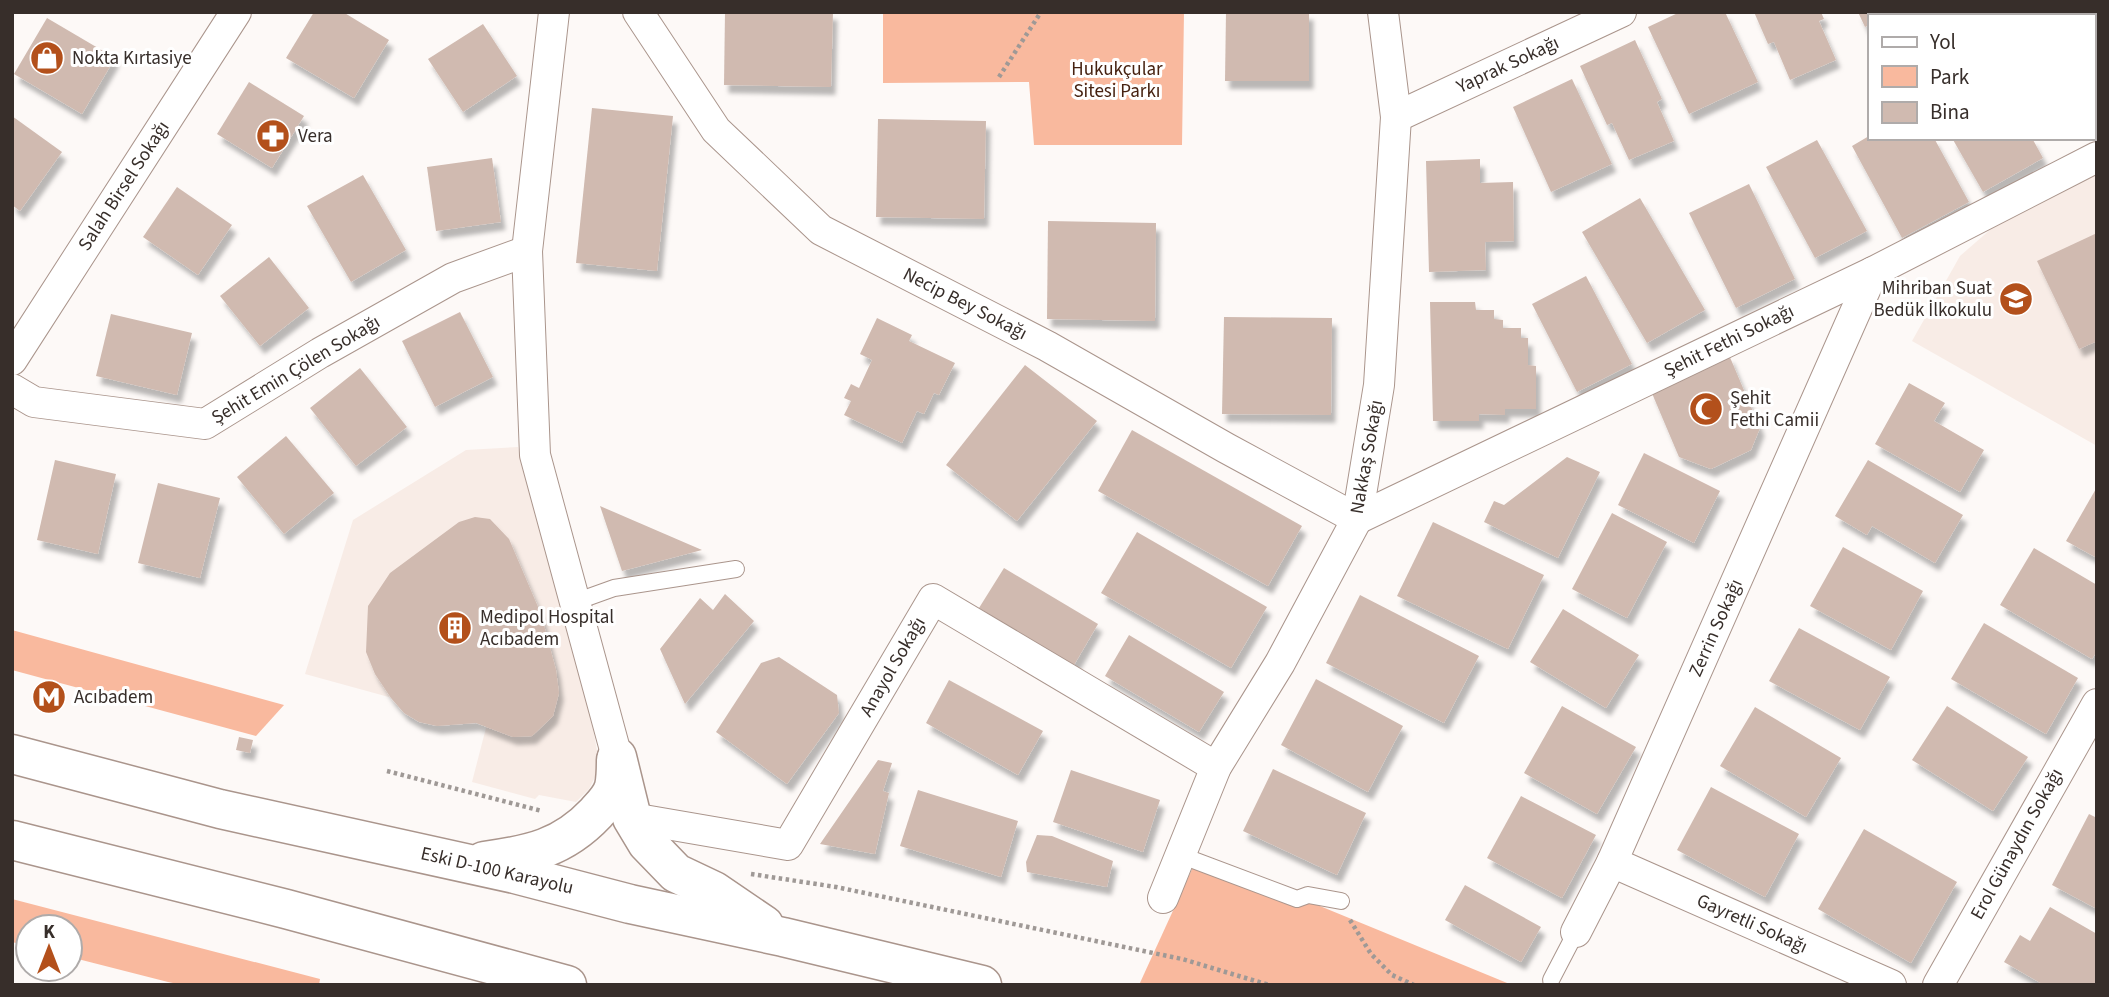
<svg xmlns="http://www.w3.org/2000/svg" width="2109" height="997" viewBox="0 0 2109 997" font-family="'Source Sans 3',sans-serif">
<defs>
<filter id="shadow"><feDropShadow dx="4.5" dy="8" stdDeviation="2" flood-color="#0004"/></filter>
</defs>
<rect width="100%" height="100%" fill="#fdf9f7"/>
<!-- built -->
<g fill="#f8ece6">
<polygon points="2097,175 2097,446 1912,341 1960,256 1999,222"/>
<polygon points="518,447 587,695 600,767 589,789 576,802 539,795 535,799 472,782 487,724 305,674 353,520 466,450"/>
</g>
<!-- green -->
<g fill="#f9b99e">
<polygon points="883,12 1184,12 1182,145 1034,145 1029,82 883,83"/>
<polygon points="12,630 284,705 256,736 12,670"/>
<polygon points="1198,856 1512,985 1139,985"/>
<polygon points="12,899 320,979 319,985 183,985 168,982 70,957 70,927 28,927 28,946 12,942"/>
</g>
<!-- building -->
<g fill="#d0bab0" filter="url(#shadow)">
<polygon points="314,12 343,12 389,40 354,98 286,58"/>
<polygon points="725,12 833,12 831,87 724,85"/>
<polygon points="1226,12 1309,12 1309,81 1225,81"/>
<polygon points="1680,12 1725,12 1758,82 1689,114 1648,27"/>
<polygon points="1754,12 1821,12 1824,19 1819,21 1836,60 1790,80 1774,42 1768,44"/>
<polygon points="1858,12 1896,12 1889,16 1869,16 1869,25 1865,27"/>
<polygon points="47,18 115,58 82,114 14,74"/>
<polygon points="483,24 517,76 463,112 428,59"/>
<polygon points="1635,40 1662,99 1657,102 1674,141 1629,160 1612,123 1607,125 1580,66"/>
<polygon points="1572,79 1612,164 1551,192 1513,107"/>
<polygon points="249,82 304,116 272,168 217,134"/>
<polygon points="2093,82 2097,88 2097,123 2093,125"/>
<polygon points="592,108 673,116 657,271 576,263"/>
<polygon points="12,116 62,152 20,211 12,205"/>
<polygon points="878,119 986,121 984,219 876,217"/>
<polygon points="1869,136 1869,138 1934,138 1969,202 1902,238 1852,146"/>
<polygon points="1952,138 2032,138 2043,158 1983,192"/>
<polygon points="1817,140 1867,231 1815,258 1766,167"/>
<polygon points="492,158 501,222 436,231 427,167"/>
<polygon points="1480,159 1480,183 1513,182 1514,241 1485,242 1486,270 1429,272 1426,161"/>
<polygon points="363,175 406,250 351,282 307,206"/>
<polygon points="1749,184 1795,279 1736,308 1689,213"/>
<polygon points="177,187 232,225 198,275 143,237"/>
<polygon points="1640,198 1705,310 1647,343 1582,232"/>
<polygon points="1048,221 1156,223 1155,321 1047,319"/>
<polygon points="2097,233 2097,341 2079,349 2037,261"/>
<polygon points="269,257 309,308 260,346 220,296"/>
<polygon points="1586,276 1632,364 1577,392 1532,304"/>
<polygon points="1430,302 1475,302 1476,310 1494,310 1494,319 1503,320 1503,328 1521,328 1521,338 1528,338 1528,365 1536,366 1536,409 1505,409 1505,415 1479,414 1479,421 1433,421"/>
<polygon points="460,312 493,377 435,407 402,341"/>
<polygon points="111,314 192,333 177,395 96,376"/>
<polygon points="1224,317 1332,318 1331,415 1222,414"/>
<polygon points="877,318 912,335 909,341 955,363 939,395 934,393 924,414 917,411 902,443 844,415 851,401 844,398 851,384 859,388 872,360 860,354"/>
<polygon points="1729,355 1760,428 1751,450 1711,469 1679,457 1651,391"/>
<polygon points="1025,365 1097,421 1017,521 946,465"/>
<polygon points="360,368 407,427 356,466 310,408"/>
<polygon points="1909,383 1945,403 1934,421 1984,450 1960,492 1875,444"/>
<polygon points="1132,430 1302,526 1268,586 1098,491"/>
<polygon points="286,436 334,493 284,534 237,477"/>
<polygon points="1644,453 1720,491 1694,543 1618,505"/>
<polygon points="1567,457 1600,472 1558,558 1484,522 1494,501 1504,505"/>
<polygon points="55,460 116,474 98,554 37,540"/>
<polygon points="1868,460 1963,515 1935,563 1872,526 1867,535 1835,516"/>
<polygon points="158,483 220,498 200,578 138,563"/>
<polygon points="2097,487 2097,558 2066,541"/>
<polygon points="600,506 702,550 622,571"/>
<polygon points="1612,513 1667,542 1627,618 1572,589"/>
<polygon points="475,517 490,519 509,539 541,614 556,670 559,693 553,716 532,736 513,737 476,723 437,726 419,722 404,713 391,698 375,674 366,652 368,606 390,573 459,522"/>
<polygon points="1433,522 1544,575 1508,649 1397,596"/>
<polygon points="1137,532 1267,607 1231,668 1101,593"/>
<polygon points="1843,547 1923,591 1891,650 1810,606"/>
<polygon points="2034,548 2097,585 2097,651 2092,659 2000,605"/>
<polygon points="1004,568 1098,624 1074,665 979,608"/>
<polygon points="725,594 754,621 685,704 660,649 700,598 713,610"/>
<polygon points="1360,595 1479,656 1444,723 1326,663"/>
<polygon points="1563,609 1639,655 1606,708 1530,662"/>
<polygon points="1984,623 2078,678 2046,734 1951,679"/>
<polygon points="1799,628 1890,677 1860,730 1769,681"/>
<polygon points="1129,635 1224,692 1199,732 1105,676"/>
<polygon points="779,657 837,695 839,713 787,784 716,732 761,663"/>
<polygon points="1316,679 1403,726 1368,792 1281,745"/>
<polygon points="949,680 1043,731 1018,775 926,723"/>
<polygon points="1562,706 1636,747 1597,814 1524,773"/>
<polygon points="1947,706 2028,757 1993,811 1912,760"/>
<polygon points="1755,707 1841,758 1806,817 1720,766"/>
<polygon points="239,737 253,740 250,753 236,750"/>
<polygon points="878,760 892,763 883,791 889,793 875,854 820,844"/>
<polygon points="1273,769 1366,813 1337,875 1243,831"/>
<polygon points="1071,770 1160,800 1143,852 1053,822"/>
<polygon points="1711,787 1799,834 1765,897 1677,850"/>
<polygon points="918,790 1018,821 1001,877 900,846"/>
<polygon points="1521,796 1596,835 1562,898 1487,858"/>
<polygon points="2089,814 2097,818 2097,909 2052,885"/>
<polygon points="1864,829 1957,882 1911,963 1818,909"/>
<polygon points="1037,835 1052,836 1113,861 1107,887 1027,872 1026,862"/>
<polygon points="1465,885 1541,927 1521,962 1445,920"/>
<polygon points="2050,907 2097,934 2097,985 2044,985 2004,962 2020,935 2030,941"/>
</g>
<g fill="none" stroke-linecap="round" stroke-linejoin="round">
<!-- lane casing -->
<g stroke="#aa958c" stroke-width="18">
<g id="lane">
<polyline points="575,602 614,588 736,569"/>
<polyline points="1180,855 1297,899 1308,895 1341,901"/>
<polyline points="1551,980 1576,932"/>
</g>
</g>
<!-- street casing -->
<g stroke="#aa958c" stroke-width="32">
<g id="street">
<polyline points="554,12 527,251 535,455 617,757"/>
<polyline points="638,12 716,130 821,230 1047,346 1226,448 1357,519 1873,272 2097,157"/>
<polyline points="1396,117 1621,12"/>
<polyline points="12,360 236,12"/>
<polyline points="12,389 34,402 205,424 320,353 453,278 527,251"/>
<polyline points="632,818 788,845 933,599 1216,767"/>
<polyline points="1612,862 1891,985"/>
<polyline points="1163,898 1216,767 1280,663 1357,519 1379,385 1396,117 1383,12"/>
<polyline points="1576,932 1612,862 1873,272"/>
<polyline points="1938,985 2097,704"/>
</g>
</g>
<!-- highway casing -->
<g stroke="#aa958c" stroke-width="41">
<g id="highway">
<polyline points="12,754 220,809 515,874 630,904 783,937 982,985"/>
<polyline points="617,757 632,818 647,843 676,873 714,891 764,925"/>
<polyline points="12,840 286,909 567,985"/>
<path d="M484,861C530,855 563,848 596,813C603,805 611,798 614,787C616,778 616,768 616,760"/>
</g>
</g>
<!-- path -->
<g stroke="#9f9996" stroke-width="4.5" stroke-dasharray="3.5 3.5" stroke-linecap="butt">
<polyline points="999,77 1041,12"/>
<polyline points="387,771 542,811"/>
<polyline points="751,874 836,887 1182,959 1269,985"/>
<polyline points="1350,920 1371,954 1392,975 1414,985"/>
</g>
<!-- lane -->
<use href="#lane" stroke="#fff" stroke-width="16"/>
<!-- street -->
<use href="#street" stroke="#fff" stroke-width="30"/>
<!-- highway -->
<use href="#highway" stroke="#fff" stroke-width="38"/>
</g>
<!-- icons -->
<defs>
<g id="shop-disc" transform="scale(1.75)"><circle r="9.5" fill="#b3501b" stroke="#fff"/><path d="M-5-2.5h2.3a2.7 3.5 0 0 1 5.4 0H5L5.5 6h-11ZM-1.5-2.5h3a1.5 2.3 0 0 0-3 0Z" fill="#fff"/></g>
<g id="pharmacy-disc" transform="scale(1.75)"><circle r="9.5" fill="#b3501b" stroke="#fff"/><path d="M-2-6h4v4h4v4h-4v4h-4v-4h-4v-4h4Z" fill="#fff"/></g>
<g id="school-disc" transform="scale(1.75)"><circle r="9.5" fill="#b3501b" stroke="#fff"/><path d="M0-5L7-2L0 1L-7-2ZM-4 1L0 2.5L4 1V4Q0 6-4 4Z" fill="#fff"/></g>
<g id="mosque-disc" transform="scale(1.75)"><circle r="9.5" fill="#b3501b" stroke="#fff"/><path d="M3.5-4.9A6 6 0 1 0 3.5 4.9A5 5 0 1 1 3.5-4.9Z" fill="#fff"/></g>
<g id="building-disc" transform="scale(1.75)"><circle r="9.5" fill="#b3501b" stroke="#fff"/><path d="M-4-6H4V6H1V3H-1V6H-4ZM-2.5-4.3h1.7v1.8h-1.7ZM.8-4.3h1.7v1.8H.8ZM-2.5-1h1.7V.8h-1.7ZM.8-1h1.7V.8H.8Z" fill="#fff"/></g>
<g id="metro-disc" transform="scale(1.75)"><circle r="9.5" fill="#b3501b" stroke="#fff"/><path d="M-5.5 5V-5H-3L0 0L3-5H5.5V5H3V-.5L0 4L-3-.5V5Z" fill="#fff"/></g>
</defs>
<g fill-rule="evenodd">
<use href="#shop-disc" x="47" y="58"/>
<use href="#pharmacy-disc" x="273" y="136"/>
<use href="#school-disc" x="2016" y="299"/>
<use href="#mosque-disc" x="1706" y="409"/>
<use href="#building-disc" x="455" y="628"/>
<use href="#metro-disc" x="49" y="697"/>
</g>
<g text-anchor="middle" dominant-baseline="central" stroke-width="6" stroke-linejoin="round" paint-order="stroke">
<!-- poi labels -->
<g font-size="19" fill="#372e2a" stroke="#fff" text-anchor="start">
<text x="72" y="58">Nokta Kırtasiye</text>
<text x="298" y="136">Vera</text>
<text x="1992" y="288" text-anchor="end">Mihriban Suat<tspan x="1992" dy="22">Bedük İlkokulu</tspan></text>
<text x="1730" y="398">Şehit<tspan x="1730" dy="22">Fethi Camii</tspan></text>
<text x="480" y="617">Medipol Hospital<tspan x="480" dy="22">Acıbadem</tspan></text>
<text x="74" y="697">Acıbadem</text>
</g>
<!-- street labels -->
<g font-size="19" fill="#372e2a" stroke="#fff">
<text transform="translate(1508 65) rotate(-25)">Yaprak Sokağı</text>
<text transform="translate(124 186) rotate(-57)">Salah Birsel Sokağı</text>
<text transform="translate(965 304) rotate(27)">Necip Bey Sokağı</text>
<text transform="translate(1729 341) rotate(-26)">Şehit Fethi Sokağı</text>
<text transform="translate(296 370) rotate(-31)">Şehit Emin Çölen Sokağı</text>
<text transform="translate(1367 457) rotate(-80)">Nakkaş Sokağı</text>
<text transform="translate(1716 628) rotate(-66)">Zerrin Sokağı</text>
<text transform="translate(893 667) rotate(-60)">Anayol Sokağı</text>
<text transform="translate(2017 844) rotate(-61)">Erol Günaydın Sokağı</text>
<text transform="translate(497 871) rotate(13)">Eski D-100 Karayolu</text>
<text transform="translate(1752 924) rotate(24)">Gayretli Sokağı</text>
</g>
<!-- park labels -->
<g font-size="19" fill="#462211" stroke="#fff">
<text x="1117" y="69">Hukukçular<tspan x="1117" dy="22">Sitesi Parkı</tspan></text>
</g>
</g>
<!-- border -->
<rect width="2109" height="997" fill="none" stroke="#372e2a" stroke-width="28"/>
<!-- legend -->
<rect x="1868" y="14" width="228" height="126" fill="#ffffff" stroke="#afabaa" stroke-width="2"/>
<rect x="1882" y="37" width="35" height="10" fill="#ffffff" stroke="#afabaa" stroke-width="2"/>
<text x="1930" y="49" font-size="21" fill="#372e2a">Yol</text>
<rect x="1882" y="66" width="35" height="21" fill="#f9b99e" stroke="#afabaa" stroke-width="2"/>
<text x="1930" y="84" font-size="21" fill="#372e2a">Park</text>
<rect x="1882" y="102" width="35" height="21" fill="#d0bab0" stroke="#afabaa" stroke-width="2"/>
<text x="1930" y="119" font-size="21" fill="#372e2a">Bina</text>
<!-- north arrow -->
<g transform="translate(49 948)"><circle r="33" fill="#ffffff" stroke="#afabaa" stroke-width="2"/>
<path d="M0-5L12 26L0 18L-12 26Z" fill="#b3501b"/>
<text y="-10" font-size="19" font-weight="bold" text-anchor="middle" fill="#372e2a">K</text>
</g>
</svg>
